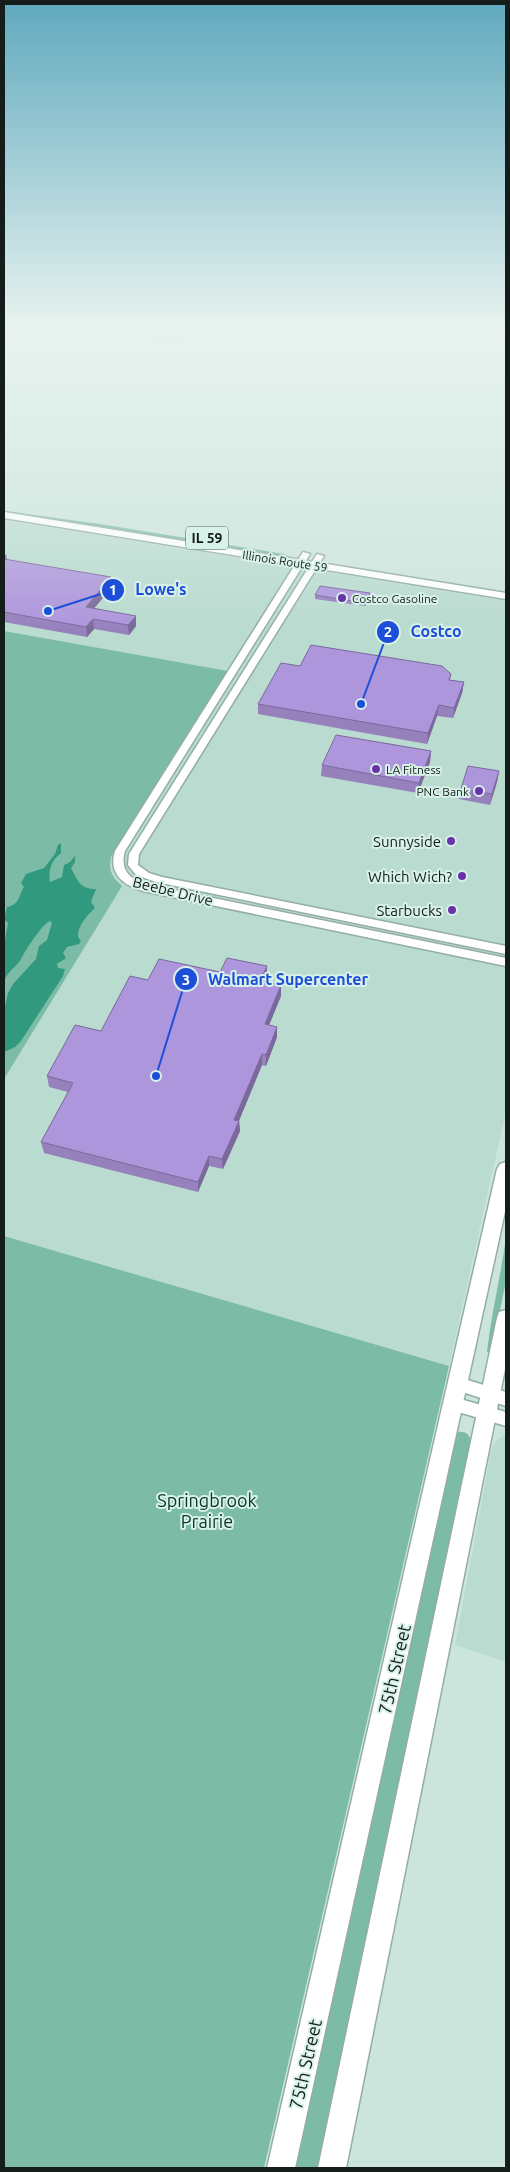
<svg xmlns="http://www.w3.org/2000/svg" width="510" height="2172" viewBox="0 0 510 2172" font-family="Ubuntu,sans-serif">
<rect width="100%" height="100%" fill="#cce5dc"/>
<!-- built -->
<g fill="#badbcf">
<polygon points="4,520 506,601 506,1111 449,1366 4,1236 4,1079 121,886 111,874 109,865 111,857 228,671 4,631"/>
<polygon points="506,1434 506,1662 455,1645 492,1447 497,1440"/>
</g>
<!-- green -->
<g fill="#7cbba6">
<polygon points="120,326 195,326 179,343 111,335"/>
<polygon points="5,511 100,524 284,554 288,556 284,558 4,512"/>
<path d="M4,631L228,671L111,857C108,870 112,877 122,886L4,1079Z"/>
<polygon points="4,1236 449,1366 264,2168 4,2168"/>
<path d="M506,1237V1281L491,1353L487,1352C491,1314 501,1276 506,1237Z"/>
<path d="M457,1432C465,1431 470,1434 471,1442L320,2168H294L414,1618Z"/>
</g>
<!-- water -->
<path fill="#31997e" d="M61,843V853C51,861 48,870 50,882L62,877L64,865L70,862L75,856V862L71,868C78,881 80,889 96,889L91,902L95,908C87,916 78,924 78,937L81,941L79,944L67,947L63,953L66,958L57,964L58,968L65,969L63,976L21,1041L15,1047L4,1052V1011L8,993L13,984L36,959L39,946L47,940L52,923L50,921C42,924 25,951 21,959C17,967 9,969 4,981V945L8,923L4,919L7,907C20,904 18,897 24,887L21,883L26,874L44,868L55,854L58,845Z"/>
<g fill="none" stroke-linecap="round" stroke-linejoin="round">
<!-- minor casing -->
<g stroke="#94ada4" stroke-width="3">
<g id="minor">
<polygon points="117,326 123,326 115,333 111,333 111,331"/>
<polygon points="194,326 212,326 273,334 270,336"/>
<polygon points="4,327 12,329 13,330 10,332 4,331"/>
<path d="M303,552L310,554L125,851C120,869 128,878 145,884L506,958V966L143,891C123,885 108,873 115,851Z"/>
<polygon points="317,554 324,556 139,854 138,865 149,873 162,877 506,946 506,954 156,882 136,875 128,865 129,854"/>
<polygon points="458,1377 506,1392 506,1406 453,1389 450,1384 453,1379"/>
<polygon points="453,1397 506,1412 506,1426 448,1409 445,1404 448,1399"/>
</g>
</g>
<!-- major casing -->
<g stroke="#94ada4" stroke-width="3">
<g id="major">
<polygon points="4,512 506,593 506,599 4,518"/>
<polygon points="506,1162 506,1207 295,2168 267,2168 497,1169 500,1164"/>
<polygon points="506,1310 506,1364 346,2168 318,2168 497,1318 499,1312"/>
</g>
</g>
<!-- minor -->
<use href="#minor" fill="#fff" fill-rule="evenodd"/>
<!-- major -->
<use href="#major" fill="#fff" fill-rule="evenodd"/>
</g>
<!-- wall -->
<g fill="#9681bd">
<polygon points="4,553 7,560 111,577 112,587 94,608 136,616 136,626 129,635 94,629 87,637 4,622"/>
<polygon points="315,595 370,597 365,606 315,599"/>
<polygon points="300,666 451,674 450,680 464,682 462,693 453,718 437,716 427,744 258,714 258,704"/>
<polygon points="431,751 430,762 418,793 321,776 322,765"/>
<polygon points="499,771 497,782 490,805 459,799 461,789"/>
<polygon points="267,966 267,977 264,982 281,985 281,996 269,1025 277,1027 277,1037 266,1066 262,1065 239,1121 240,1131 223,1169 209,1166 198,1192 44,1153 41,1142 68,1092 49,1087 47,1076 101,1031 148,980"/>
</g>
<!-- shaded-wall -->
<g fill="#7a699a">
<polygon points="6,554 8,564 4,568 4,556"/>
<polygon points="111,577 112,587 87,617 86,607"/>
<polygon points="370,593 370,597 365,606 365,603"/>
<polygon points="136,616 136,626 129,635 128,625"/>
<polygon points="93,619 94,629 87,637 86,627"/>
<polygon points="464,682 462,693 453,718 454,708"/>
<polygon points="439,705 437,716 427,744 428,733"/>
<polygon points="431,751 430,762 418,793 419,783"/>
<polygon points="499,771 497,782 490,805 492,794"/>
<polygon points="267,966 267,977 260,992 260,981"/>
<polygon points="281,985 281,996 265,1035 265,1024"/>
<polygon points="277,1027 277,1037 266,1066 266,1055"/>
<polygon points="262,1054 262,1065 235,1130 234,1120"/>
<polygon points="239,1121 240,1131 223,1169 222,1159"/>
<polygon points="209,1156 209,1166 198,1192 198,1182"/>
</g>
<!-- building -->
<g fill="#ae96dc" stroke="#7a699a">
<polygon points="4,559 111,577 86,607 136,616 128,625 93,619 86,627 4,612"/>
<polygon points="320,586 370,593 365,603 315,595"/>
<polygon points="311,645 442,666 451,674 449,680 464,682 454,708 439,705 428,733 258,704 281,663 300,666"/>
<polygon points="336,735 431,751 419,783 322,765"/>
<polygon points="468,766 499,771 492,794 461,789"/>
<polygon points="227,958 267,966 260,981 281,985 265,1024 277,1027 266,1055 262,1054 234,1120 239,1121 222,1159 209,1156 198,1182 41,1142 73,1083 47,1076 75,1025 101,1031 130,976 148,980 159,959 220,972"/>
</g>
<!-- sky -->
<linearGradient id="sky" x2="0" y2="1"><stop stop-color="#5fa9be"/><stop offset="0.52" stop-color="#e8f3ef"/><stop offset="1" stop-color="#e8f3ef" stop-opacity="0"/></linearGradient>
<rect width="510" height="630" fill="url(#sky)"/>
<!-- markers -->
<g fill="#6833aa" stroke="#d9f2e9" stroke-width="2">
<circle cx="342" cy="598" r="5"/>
<circle cx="376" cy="769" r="5"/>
<circle cx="479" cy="791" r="5"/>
<circle cx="451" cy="841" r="5"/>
<circle cx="462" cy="876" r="5"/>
<circle cx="452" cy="910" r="5"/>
</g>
<g text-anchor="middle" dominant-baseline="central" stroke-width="4" stroke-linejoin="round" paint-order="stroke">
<!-- far-street labels -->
<g font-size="12" fill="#141d1a" stroke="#d9f2e9">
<text transform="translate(285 561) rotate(9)">Illinois Route 59</text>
</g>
<!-- far-poi labels -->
<g font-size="12" fill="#141d1a" stroke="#d9f2e9" text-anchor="start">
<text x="352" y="598">Costco Gasoline</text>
<text x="386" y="769">LA Fitness</text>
<text x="469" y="791" text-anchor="end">PNC Bank</text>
</g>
<!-- shield labels -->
<rect fill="#d9f2e9" stroke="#4f5d58" stroke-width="1" x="186" y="526.5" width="42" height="23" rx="4"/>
<g font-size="14" font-weight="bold" fill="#141d1a">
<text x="207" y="538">IL 59</text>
</g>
<!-- poi labels -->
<g font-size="15" fill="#141d1a" stroke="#d9f2e9" text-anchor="end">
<text x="441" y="841">Sunnyside</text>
<text x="452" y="876">Which Wich?</text>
<text x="442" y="910">Starbucks</text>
</g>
<!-- street labels -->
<g font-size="15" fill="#141d1a" stroke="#d9f2e9">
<text transform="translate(173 891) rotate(14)">Beebe Drive</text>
</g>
<!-- near-park labels -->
<g font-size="18" fill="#053429" stroke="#d9f2e9">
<text x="207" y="1500">Springbrook<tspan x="207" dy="21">Prairie</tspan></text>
</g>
<!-- near-street labels -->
<g font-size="18" fill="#141d1a" stroke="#d9f2e9">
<text transform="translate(394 1669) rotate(-77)">75th Street</text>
<text transform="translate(305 2064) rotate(-77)">75th Street</text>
</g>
</g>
<!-- callouts -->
<path fill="none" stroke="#1d4ed8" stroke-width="2" d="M48 611L113 590M361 704L388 632M156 1076L186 979"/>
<g fill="#1d4ed8" stroke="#d9f2e9" stroke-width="2">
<circle cx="48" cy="611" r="5"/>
<circle cx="361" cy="704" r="5"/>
<circle cx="156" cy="1076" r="5"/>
<circle cx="113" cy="590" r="12"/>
<circle cx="388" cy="632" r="12"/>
<circle cx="186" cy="979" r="12"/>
</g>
<g font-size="15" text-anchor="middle" font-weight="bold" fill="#fff">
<text x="113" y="595">1</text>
<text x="388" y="637">2</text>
<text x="186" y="985">3</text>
</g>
<g font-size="16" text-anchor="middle" font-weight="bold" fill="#1d4ed8" stroke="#d9f2e9" stroke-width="4" stroke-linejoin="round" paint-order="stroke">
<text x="161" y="595">Lowe's</text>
<text x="436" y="637">Costco</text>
<text x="288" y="985">Walmart Supercenter</text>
</g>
<!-- border -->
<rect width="510" height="2172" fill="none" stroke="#141d1a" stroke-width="10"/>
</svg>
